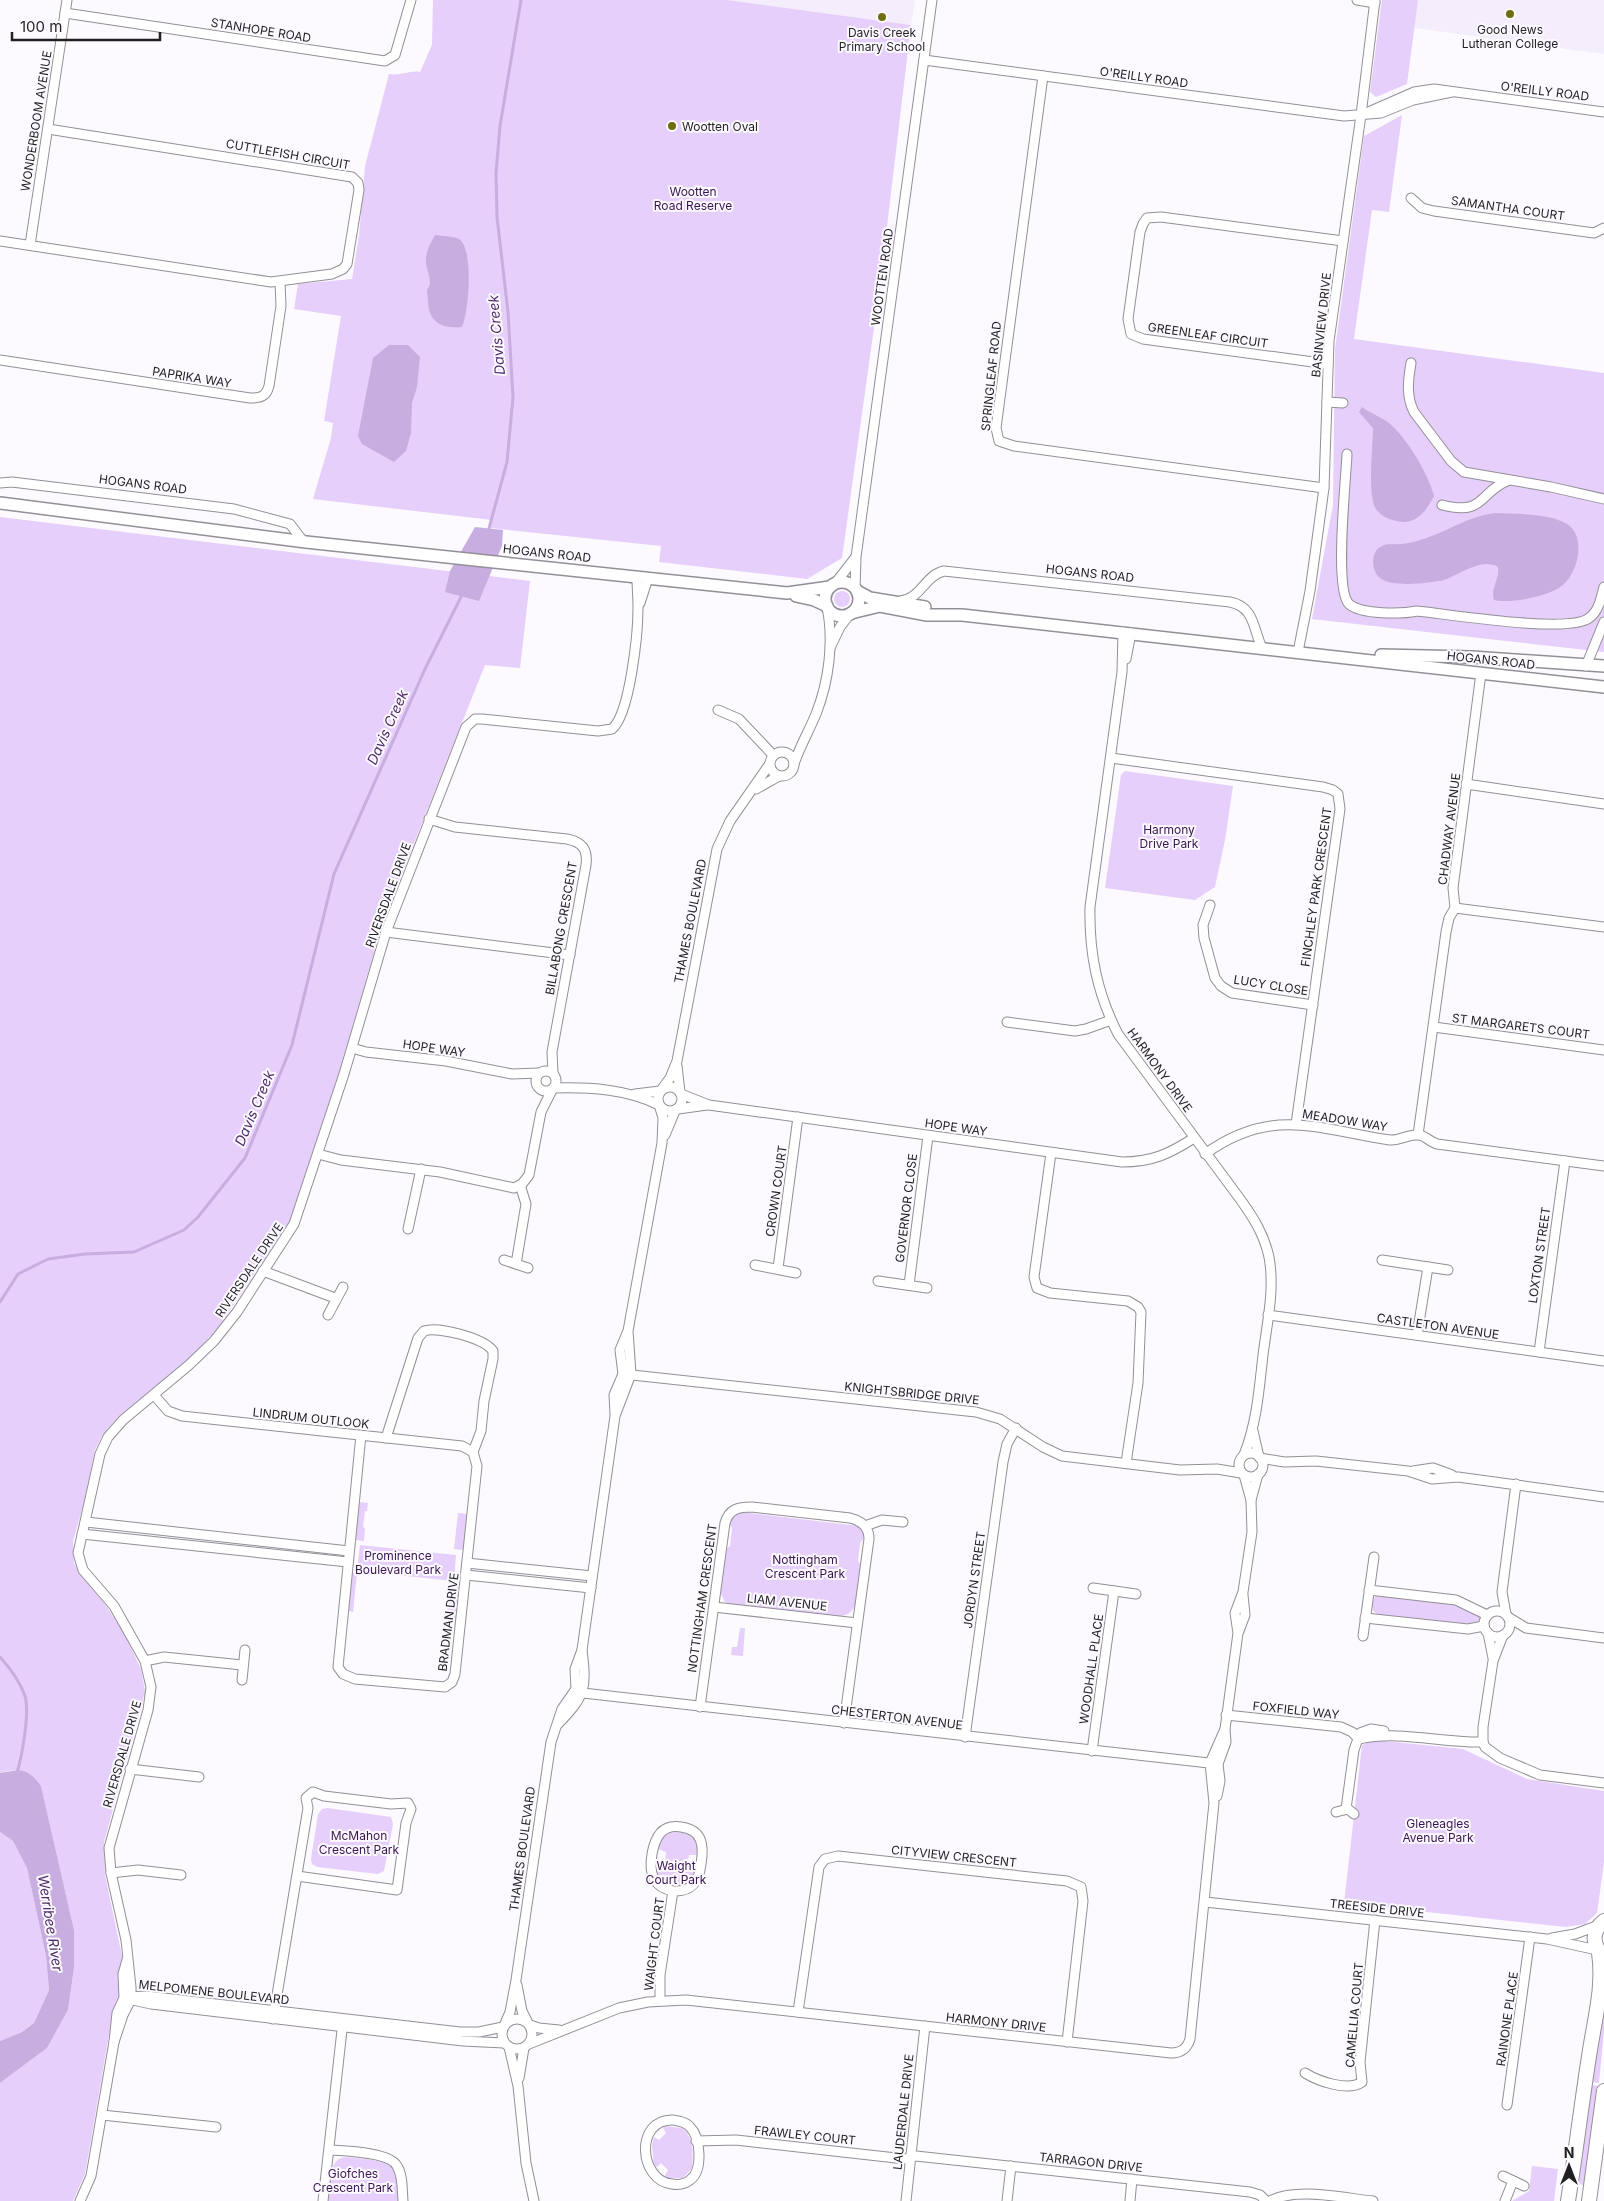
<svg xmlns="http://www.w3.org/2000/svg" width="1604" height="2201" viewBox="0 0 1604 2201" font-family="Inter,sans-serif">
<rect width="100%" height="100%" fill="#fcf9ff"/>
<!-- built -->
<g fill="#f4edfb">
<polygon points="727,0 915,0 911,25"/>
<polygon points="1418,0 1604,0 1604,54 1414,28"/>
</g>
<!-- green -->
<g fill="#e6cffa">
<path d="M433,0H727L911,25L881,277L842,558L807,579L659,562L661,546L490,528L492,520L313,499L331,438L333,423L324,421L341,316L294,309L298,284L352,279L359,236L365,166L389,74C401,76 410,70 420,72L432,45Z"/>
<polygon points="1382,0 1418,0 1407,84 1376,97 1370,92"/>
<polygon points="1402,115 1389,212 1372,210 1354,339 1604,373 1604,652 1312,619 1333,505 1335,349 1364,136"/>
<path d="M0,517L530,581L520,668L485,665L385,916L338,1075L290,1221L218,1328L189,1359L117,1418L103,1434L95,1450L83,1506L73,1541L74,1563L82,1577L105,1604L123,1631L141,1669L145,1692L104,1842L105,1875L122,1956L121,1993L112,2017L85,2174L73,2201H0V2083L47,2048L68,2010L74,1968V1930L41,1786C26,1771 22,1767 0,1773Z"/>
<circle cx="842" cy="599" r="8"/>
<polygon points="1125,771 1233,786 1225,840 1215,887 1195,900 1105,888 1121,775"/>
<polygon points="359,1502 368,1503 367,1511 365,1511 363,1527 365,1528 364,1541 355,1540"/>
<path d="M741,1512L859,1526L865,1537L860,1543L858,1561L861,1565C859,1581 862,1614 841,1616L733,1605L725,1602L720,1592L726,1549L730,1546L732,1528L729,1524L734,1514Z"/>
<polygon points="458,1513 467,1514 464,1550 454,1549"/>
<polygon points="360,1545 456,1555 454,1581 357,1571"/>
<polygon points="351,1573 357,1573 353,1612 348,1611"/>
<polygon points="450,1585 459,1586 456,1623 446,1622"/>
<polygon points="1378,1595 1459,1604 1481,1616 1481,1624 1451,1623 1379,1615 1374,1612 1371,1606 1374,1598"/>
<polygon points="740,1628 745,1628 743,1656 731,1655 732,1647 737,1647"/>
<polygon points="1374,1740 1463,1749 1527,1779 1604,1791 1604,1862 1597,1913 1585,1924 1566,1927 1344,1903 1362,1745"/>
<polygon points="327,1808 391,1817 393,1824 384,1871 378,1874 317,1867 312,1864 311,1859 318,1814 322,1809"/>
<polygon points="0,1832 13,1841 27,1868 46,1956 49,1990 34,2023 22,2032 0,2041"/>
<path d="M675,1832C690,1833 699,1839 697,1855H689L687,1866L695,1869C693,1877 690,1882 682,1886C668,1887 654,1880 656,1864L665,1863L666,1852L658,1849C660,1838 665,1834 675,1832Z"/>
<polygon points="1604,2005 1604,2031 1599,2083 1590,2082"/>
<polygon points="1590,2085 1598,2086 1585,2185 1576,2184"/>
<path d="M665,2126L682,2128C694,2137 693,2155 692,2168L683,2178H667L665,2175L668,2170L661,2163L657,2167L654,2165L652,2146L654,2137L659,2140L666,2133L663,2128Z"/>
<path d="M347,2157C358,2159 388,2159 393,2169C398,2177 397,2192 398,2201H328C330,2186 327,2157 347,2157Z"/>
<polygon points="1532,2166 1558,2169 1554,2201 1512,2201 1529,2191"/>
</g>
<!-- water -->
<g fill="#c8ade0">
<path d="M435,235C442,236 453,236 459,239C474,248 469,312 462,327C443,329 429,323 428,302C428,298 427,293 427,290C428,288 430,285 430,283C430,277 428,273 427,268C423,257 430,244 435,235Z"/>
<polygon points="389,345 408,345 420,357 417,387 412,403 411,433 406,451 394,462 362,444 358,436 373,358"/>
<path d="M1362,407C1370,413 1381,417 1389,423C1407,438 1428,473 1434,496C1427,509 1419,522 1403,522C1393,521 1382,518 1376,509C1367,496 1373,446 1373,428L1359,412Z"/>
<path d="M1495,513C1515,514 1550,513 1567,524C1586,536 1579,571 1563,585C1551,596 1510,604 1494,600C1490,589 1500,579 1498,567C1482,557 1459,575 1444,580C1429,583 1392,588 1380,578C1371,571 1370,551 1382,546C1388,543 1395,545 1401,544C1435,541 1462,517 1495,513Z"/>
<polygon points="475,527 503,530 502,546 479,601 445,592 450,571"/>
<path d="M18,1770C29,1771 35,1778 41,1786L74,1930V1968L68,2010L47,2048L0,2083V2041L22,2032L34,2023L49,1990L46,1956L27,1868L13,1841L0,1832V1773Z"/>
</g>
<g fill="none" stroke-linecap="round" stroke-linejoin="round">
<!-- stream -->
<g stroke="#c8ade0" stroke-width="3">
<polyline points="488,532 507,462 513,397 508,312 497,217 496,173 500,126 521,0"/>
<polyline points="0,1302 18,1274 48,1259 85,1254 134,1252 184,1230 198,1217 245,1158 292,1045 334,874 425,669 463,593"/>
<path d="M0,1657C10,1668 20,1682 25,1696C30,1712 22,1756 17,1773"/>
</g>
<!-- minor casing -->
<g stroke="#928f96" stroke-width="11">
<g id="minor">
<polyline points="1357,0 1375,3"/>
<polyline points="65,13 385,61 395,55 411,0"/>
<polyline points="924,60 1344,116 1381,113 1413,100 1452,92"/>
<polyline points="1043,76 996,428 999,441 1014,446 1324,488"/>
<polyline points="1366,113 1414,92 1434,89 1604,112"/>
<polyline points="1411,198 1422,208 1434,211 1594,233 1604,228"/>
<polyline points="0,241 271,282 332,274 343,269 347,264 359,190 358,183 352,177 48,129"/>
<polyline points="30,245 67,0"/>
<path d="M0,360L250,398C260,398 266,397 269,386L281,306L280,282"/>
<path d="M1411,363C1408,381 1406,396 1414,412L1451,461L1464,472L1551,487L1604,499"/>
<polyline points="1328,364 1143,339 1131,334 1128,319 1140,232 1143,224 1147,218 1161,217 1343,241"/>
<polyline points="1327,402 1343,403"/>
<path d="M1347,454C1346,479 1334,590 1349,604C1362,615 1402,614 1417,611C1448,614 1569,634 1589,618C1599,611 1601,598 1604,587"/>
<polyline points="0,483 12,482 234,509 290,524 303,541"/>
<path d="M1442,505C1486,516 1478,492 1509,480"/>
<polyline points="834,585 855,558"/>
<polyline points="855,589 856,557 932,0"/>
<path d="M900,601C921,599 925,575 944,571L1230,602C1255,607 1253,629 1262,648"/>
<polyline points="640,603 648,578"/>
<path d="M1123,632L1122,672L1090,907C1089,953 1097,993 1118,1034L1240,1199C1253,1217 1264,1234 1269,1257C1275,1289 1267,1323 1263,1355C1259,1390 1257,1422 1244,1455"/>
<polyline points="830,648 840,627 850,614"/>
<polyline points="1298,652 1310,591 1324,488 1329,341 1361,115 1375,0"/>
<polyline points="1126,659 1131,633"/>
<polyline points="1586,666 1604,622"/>
<polyline points="718,710 739,719 773,755"/>
<circle cx="782" cy="764" r="12"/>
<polyline points="1111,758 1323,787 1333,790 1338,794 1340,809 1296,1124"/>
<path d="M794,764C800,746 809,731 816,714C829,681 834,641 827,607"/>
<polyline points="1466,784 1604,804"/>
<polyline points="756,789 779,776"/>
<path d="M429,819L455,827L567,839C582,842 588,849 586,865L552,1052L553,1073"/>
<polyline points="1210,905 1203,925 1204,938 1215,978 1221,986 1232,993 1313,1005"/>
<polyline points="1455,908 1604,927"/>
<polyline points="386,932 570,955"/>
<polyline points="1007,1022 1075,1031 1086,1029 1111,1020"/>
<polyline points="1434,1027 1604,1050"/>
<polyline points="352,1048 366,1052 446,1061 512,1074 539,1073"/>
<polyline points="677,1066 680,1092"/>
<circle cx="546" cy="1081" r="10"/>
<circle cx="670" cy="1099" r="12"/>
<path d="M554,1088C589,1087 627,1089 659,1105"/>
<polyline points="662,1089 670,1078 677,1061 717,849 730,821 769,765"/>
<polyline points="635,1094 660,1091"/>
<path d="M681,1094L709,1105L1122,1162C1152,1162 1169,1154 1194,1138"/>
<polyline points="678,1109 707,1105"/>
<polyline points="665,1135 675,1111"/>
<polyline points="1418,1135 1446,932 1449,918 1455,908 1453,888 1481,673"/>
<polyline points="1051,1153 1034,1277 1037,1288 1050,1293 1128,1301 1138,1307 1141,1312 1138,1383 1126,1463"/>
<polyline points="318,1154 341,1160 440,1172 514,1188 522,1184 529,1175 541,1112 552,1090"/>
<path d="M1205,1154C1272,1106 1317,1129 1390,1140C1400,1141 1411,1133 1420,1135C1426,1137 1431,1142 1437,1144L1604,1166"/>
<polyline points="408,1229 421,1169"/>
<polyline points="504,1260 528,1268"/>
<polyline points="1382,1260 1448,1270"/>
<polyline points="516,1264 526,1204 520,1185"/>
<polyline points="755,1265 796,1273"/>
<polyline points="778,1268 798,1117"/>
<polyline points="263,1271 335,1298"/>
<polyline points="878,1281 927,1288"/>
<polyline points="909,1285 928,1136"/>
<polyline points="328,1315 343,1287"/>
<polyline points="1268,1315 1604,1361"/>
<polyline points="1417,1335 1428,1267"/>
<polyline points="1539,1352 1565,1161"/>
<polyline points="623,1374 976,1412 1000,1419 1043,1447 1062,1456 1180,1470 1217,1469 1241,1473"/>
<polyline points="154,1395 168,1411 182,1416 462,1446 473,1452 477,1466 455,1674 452,1682 445,1687 355,1679 343,1674 338,1667 361,1435"/>
<polyline points="615,1414 614,1395 623,1374 620,1350 627,1333"/>
<polyline points="1253,1431 1259,1457"/>
<path d="M386,1438L418,1338L424,1331C438,1326 484,1338 493,1351V1359L484,1401L481,1431L473,1452"/>
<circle cx="1251" cy="1465" r="12"/>
<polyline points="1260,1458 1284,1462 1316,1461 1408,1471 1432,1479 1458,1477 1604,1497"/>
<polyline points="1413,1471 1433,1468 1452,1475"/>
<polyline points="1251,1500 1258,1474"/>
<polyline points="86,1522 349,1551"/>
<polyline points="865,1526 882,1520 903,1522"/>
<polyline points="82,1534 348,1562"/>
<polyline points="467,1563 592,1576"/>
<polyline points="466,1575 591,1588"/>
<polyline points="1093,1588 1136,1594"/>
<polyline points="1369,1590 1456,1600 1487,1615"/>
<polyline points="714,1607 857,1623"/>
<circle cx="1497" cy="1624" r="13"/>
<polyline points="1506,1614 1502,1592 1516,1484"/>
<polyline points="1508,1617 1526,1628 1604,1638"/>
<polyline points="1365,1618 1468,1629 1484,1626"/>
<polyline points="1239,1631 1245,1615 1243,1595"/>
<polyline points="1488,1633 1493,1658"/>
<polyline points="1503,1635 1493,1661 1483,1727 1483,1742 1485,1747 1500,1758 1540,1775 1604,1783"/>
<polyline points="1363,1636 1374,1557"/>
<polyline points="145,1661 164,1657 242,1665"/>
<polyline points="242,1680 245,1650"/>
<polyline points="574,1692 1218,1764"/>
<path d="M700,1707L725,1523C729,1509 738,1507 752,1507L850,1518C862,1521 869,1527 869,1539L844,1723"/>
<polyline points="1226,1715 1341,1727 1352,1732 1359,1739"/>
<path d="M558,1724C585,1696 587,1689 582,1650L615,1416L631,1374L628,1331L662,1143L663,1118L660,1108"/>
<polyline points="965,1737 1003,1462 1007,1444 1016,1428"/>
<path d="M1359,1739C1400,1730 1441,1743 1483,1742"/>
<polyline points="1092,1751 1114,1591"/>
<polyline points="130,1769 199,1777"/>
<polyline points="1217,1796 1220,1781 1218,1764 1226,1742 1225,1729 1238,1633 1235,1613 1243,1592 1252,1532 1251,1500 1244,1475"/>
<polyline points="1346,1809 1354,1750 1360,1733 1371,1729 1384,1731"/>
<polyline points="1336,1812 1348,1809 1354,1814"/>
<polyline points="111,1873 138,1870 181,1875"/>
<polyline points="1205,1902 1547,1939 1597,1950"/>
<polyline points="1552,1938 1575,1934 1599,1925"/>
<polyline points="517,1985 522,2011 528,2023"/>
<polyline points="127,1997 146,1996 460,2032 479,2032 503,2027"/>
<polyline points="124,1998 151,2004 463,2041 504,2043"/>
<path d="M660,2000V1975L673,1891C692,1892 699,1882 701,1864C704,1846 703,1830 681,1827C662,1824 655,1837 652,1854C649,1872 652,1887 673,1891"/>
<polyline points="798,2012 819,1867 825,1859 838,1856 1067,1881 1081,1887 1083,1901 1067,2042"/>
<circle cx="517" cy="2034" r="15"/>
<polyline points="273,2019 308,1808 306,1798 313,1792 324,1796 391,1804 408,1803 411,1809 406,1823 397,1890 297,1876"/>
<polyline points="530,2025 539,2028 559,2030"/>
<polyline points="504,2026 510,2012 516,1980 551,1742 562,1709 576,1689 575,1669 582,1650"/>
<path d="M114,2042L123,2015L131,1999V1987L126,1940L111,1873L109,1848L148,1710L151,1687L145,1661L114,1606L83,1570L78,1553L100,1454L108,1437L123,1420L189,1365L214,1341L237,1312L294,1224L344,1074L386,932L466,727L475,719H482L598,731L612,729C630,714 638,633 638,608C638,598 637,587 637,577"/>
<path d="M529,2044L619,2008L648,2002L686,2000L1171,2053C1181,2053 1187,2049 1190,2039L1214,1803L1210,1763L1225,1729"/>
<polyline points="509,2047 518,2086 526,2163 534,2201"/>
<path d="M1305,2073C1318,2081 1348,2092 1362,2082L1360,2062L1375,1920"/>
<polyline points="519,2078 524,2048"/>
<polyline points="1507,2105 1530,1937"/>
<polyline points="102,2115 216,2127"/>
<path d="M673,2120C679,2121 686,2122 690,2127C701,2138 703,2171 690,2180C685,2184 678,2185 672,2184C639,2181 634,2119 673,2120Z"/>
<polyline points="696,2141 736,2140 905,2159 916,2156 1250,2192 1260,2195 1266,2201"/>
<path d="M330,2150C345,2151 390,2152 397,2166C403,2175 402,2190 403,2201"/>
<polyline points="1503,2176 1524,2186"/>
<polyline points="80,2201 91,2176 114,2042 117,2013 124,1998 123,1974 127,1960"/>
<polyline points="323,2201 343,2021"/>
<polyline points="906,2201 925,2026"/>
<polyline points="1007,2201 1011,2166"/>
<polyline points="1130,2201 1132,2179"/>
<path d="M1270,2201C1297,2187 1342,2198 1373,2201"/>
<polyline points="1505,2201 1513,2181"/>
</g>
</g>
<!-- tertiary casing -->
<g stroke="#928f96" stroke-width="14">
<g id="tertiary">
<polyline points="0,503 306,542 787,593 830,587"/>
<circle cx="842" cy="599" r="17"/>
<polyline points="857,591 870,598 925,607"/>
<polyline points="796,596 814,600 827,606"/>
<polyline points="851,613 880,606 927,615 962,615 1604,687"/>
<polyline points="1381,655 1472,657 1604,666"/>
</g>
</g>
<!-- secondary casing -->
<g stroke="#928f96" stroke-width="16">
<g id="secondary">
<path d="M1604,1921C1591,1931 1592,1946 1604,1957"/>
<path d="M1568,2201C1576,2151 1582,2100 1590,2050C1595,2018 1604,1985 1599,1953"/>
<polyline points="1589,2201 1604,2091"/>
</g>
</g>
<!-- minor -->
<use href="#minor" stroke="#fff" stroke-width="9"/>
<!-- tertiary -->
<use href="#tertiary" stroke="#fff" stroke-width="11"/>
<!-- secondary -->
<use href="#secondary" stroke="#fff" stroke-width="14"/>
</g>
<!-- markers -->
<g fill="#6e6e0f" stroke="#fcf9ff" stroke-width="2">
<circle cx="1510" cy="14" r="5"/>
<circle cx="882" cy="17" r="5"/>
<circle cx="672" cy="126" r="5"/>
</g>
<g text-anchor="middle" dominant-baseline="central" stroke-width="4" stroke-linejoin="round" paint-order="stroke">
<!-- poi labels -->
<g font-size="12" fill="#201f22" stroke="#fcf9ff">
<text x="1510" y="29">Good News<tspan x="1510" dy="14">Lutheran College</tspan></text>
<text x="882" y="32">Davis Creek<tspan x="882" dy="14">Primary School</tspan></text>
<text x="682" y="126" text-anchor="start">Wootten Oval</text>
</g>
<!-- street labels -->
<g font-size="12" fill="#201f22" stroke="#fcf9ff">
<text transform="translate(261 30) rotate(9)">STANHOPE ROAD</text>
<text transform="translate(1144 77) rotate(8)">O'REILLY ROAD</text>
<text transform="translate(1545 91) rotate(7)">O'REILLY ROAD</text>
<text transform="translate(36 121) rotate(-81)">WONDERBOOM AVENUE</text>
<text transform="translate(288 154) rotate(10)">CUTTLEFISH CIRCUIT</text>
<text transform="translate(1508 208) rotate(8)">SAMANTHA COURT</text>
<text transform="translate(882 277) rotate(-82)">WOOTTEN ROAD</text>
<text transform="translate(1321 325) rotate(-84)">BASINVIEW DRIVE</text>
<text transform="translate(1208 335) rotate(8)">GREENLEAF CIRCUIT</text>
<text transform="translate(991 376) rotate(-84)">SPRINGLEAF ROAD</text>
<text transform="translate(192 377) rotate(9)">PAPRIKA WAY</text>
<text transform="translate(143 484) rotate(7)">HOGANS ROAD</text>
<text transform="translate(547 553) rotate(6)">HOGANS ROAD</text>
<text transform="translate(1090 573) rotate(6)">HOGANS ROAD</text>
<text transform="translate(1491 660) rotate(6)">HOGANS ROAD</text>
<text transform="translate(1449 829) rotate(-83)">CHADWAY AVENUE</text>
<text transform="translate(1316 887) rotate(-82)">FINCHLEY PARK CRESCENT</text>
<text transform="translate(388 895) rotate(-70)">RIVERSDALE DRIVE</text>
<text transform="translate(690 921) rotate(-79)">THAMES BOULEVARD</text>
<text transform="translate(561 928) rotate(-80)">BILLABONG CRESCENT</text>
<text transform="translate(1271 985) rotate(9)">LUCY CLOSE</text>
<text transform="translate(1521 1026) rotate(7)">ST MARGARETS COURT</text>
<text transform="translate(434 1048) rotate(8)">HOPE WAY</text>
<text transform="translate(1160 1070) rotate(54)">HARMONY DRIVE</text>
<text transform="translate(1345 1120) rotate(9)">MEADOW WAY</text>
<text transform="translate(956 1127) rotate(8)">HOPE WAY</text>
<text transform="translate(776 1191) rotate(-82)">CROWN COURT</text>
<text transform="translate(906 1208) rotate(-83)">GOVERNOR CLOSE</text>
<text transform="translate(1539 1255) rotate(-82)">LOXTON STREET</text>
<text transform="translate(249 1270) rotate(-56)">RIVERSDALE DRIVE</text>
<text transform="translate(1438 1326) rotate(8)">CASTLETON AVENUE</text>
<text transform="translate(912 1393) rotate(6)">KNIGHTSBRIDGE DRIVE</text>
<text transform="translate(311 1418) rotate(6)">LINDRUM OUTLOOK</text>
<text transform="translate(974 1580) rotate(-82)">JORDYN STREET</text>
<text transform="translate(702 1598) rotate(-82)">NOTTINGHAM CRESCENT</text>
<text transform="translate(787 1602) rotate(6)">LIAM AVENUE</text>
<text transform="translate(448 1622) rotate(-83)">BRADMAN DRIVE</text>
<text transform="translate(1091 1669) rotate(-82)">WOODHALL PLACE</text>
<text transform="translate(1296 1710) rotate(6)">FOXFIELD WAY</text>
<text transform="translate(897 1717) rotate(7)">CHESTERTON AVENUE</text>
<text transform="translate(122 1754) rotate(-74)">RIVERSDALE DRIVE</text>
<text transform="translate(522 1849) rotate(-82)">THAMES BOULEVARD</text>
<text transform="translate(954 1856) rotate(6)">CITYVIEW CRESCENT</text>
<text transform="translate(1377 1908) rotate(6)">TREESIDE DRIVE</text>
<text transform="translate(654 1944) rotate(-83)">WAIGHT COURT</text>
<text transform="translate(214 1992) rotate(6)">MELPOMENE BOULEVARD</text>
<text transform="translate(1354 2015) rotate(-85)">CAMELLIA COURT</text>
<text transform="translate(1507 2019) rotate(-82)">RAINONE PLACE</text>
<text transform="translate(996 2022) rotate(6)">HARMONY DRIVE</text>
<text transform="translate(903 2112) rotate(-84)">LAUDERDALE DRIVE</text>
<text transform="translate(805 2135) rotate(6)">FRAWLEY COURT</text>
<text transform="translate(1091 2162) rotate(6)">TARRAGON DRIVE</text>
</g>
<!-- park labels -->
<g font-size="12" fill="#381450" stroke="#fcf9ff">
<text x="693" y="191">Wootten<tspan x="693" dy="14">Road Reserve</tspan></text>
<text x="1169" y="829">Harmony<tspan x="1169" dy="14">Drive Park</tspan></text>
<text x="398" y="1555">Prominence<tspan x="398" dy="14">Boulevard Park</tspan></text>
<text x="805" y="1559">Nottingham<tspan x="805" dy="14">Crescent Park</tspan></text>
<text x="1438" y="1823">Gleneagles<tspan x="1438" dy="14">Avenue Park</tspan></text>
<text x="359" y="1835">McMahon<tspan x="359" dy="14">Crescent Park</tspan></text>
<text x="676" y="1865">Waight<tspan x="676" dy="14">Court Park</tspan></text>
<text x="353" y="2173">Giofches<tspan x="353" dy="14">Crescent Park</tspan></text>
</g>
<!-- water labels -->
<g font-size="14" font-style="italic" fill="#4f2c69" stroke="#fcf9ff">
<text transform="translate(496 335) rotate(-95)">Davis Creek</text>
<text transform="translate(387 727) rotate(-66)">Davis Creek</text>
<text transform="translate(254 1108) rotate(-67)">Davis Creek</text>
<text transform="translate(51 1923) rotate(81)">Werribee River</text>
</g>
</g>
<!-- north arrow -->
<g transform="translate(1569 2166)" stroke="#fcf9ff" stroke-width="4" paint-order="stroke">
<path d="M0-4L9 19L0 12L-9 19Z" fill="#201f22"/>
<text y="-8" font-size="14" font-weight="bold" text-anchor="middle" fill="#201f22">N</text>
</g>
<!-- scale -->
<path d="M12 32v8h148v-8" fill="none" stroke="#201f22" stroke-width="2.5"/>
<text x="20" y="32" font-size="15" fill="#201f22" stroke="#fcf9ff" stroke-width="4" paint-order="stroke">100 m</text>
</svg>
